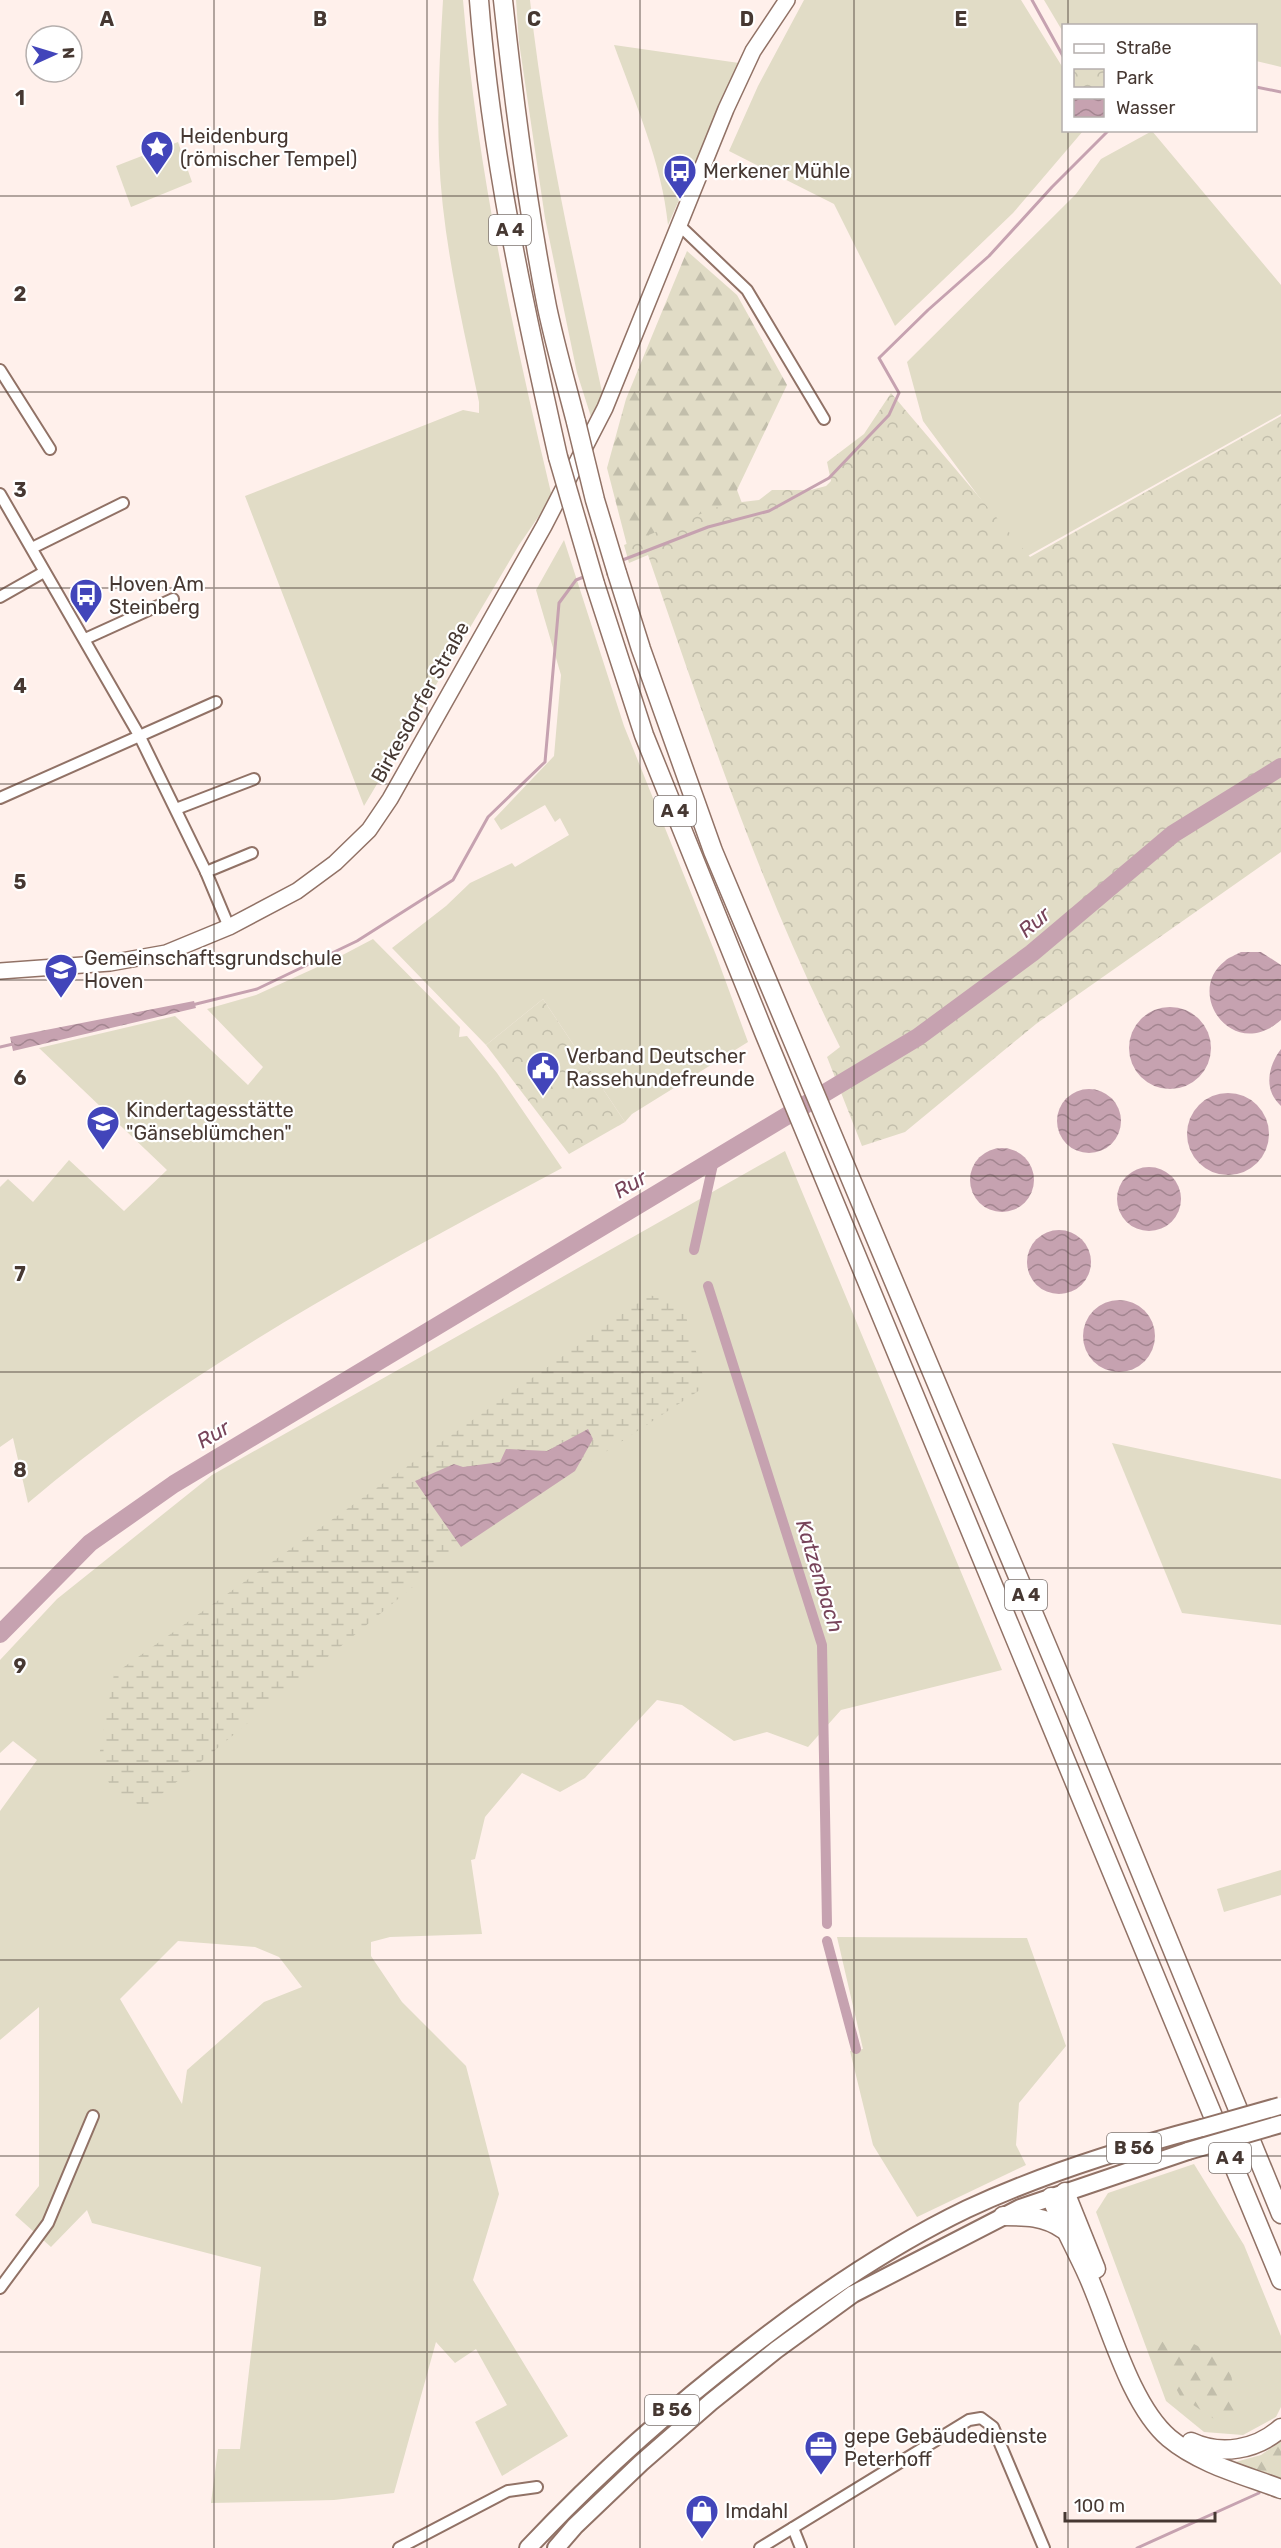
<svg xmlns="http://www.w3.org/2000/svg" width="1281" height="2548" viewBox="0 0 1281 2548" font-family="Rubik,sans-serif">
<defs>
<pattern id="forest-firs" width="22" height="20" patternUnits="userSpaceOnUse" patternTransform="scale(1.5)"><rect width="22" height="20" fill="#e1dcc6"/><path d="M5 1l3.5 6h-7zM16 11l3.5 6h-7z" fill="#c2beab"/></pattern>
<pattern id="wetland-marsh" width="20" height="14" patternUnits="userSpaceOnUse" patternTransform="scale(1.5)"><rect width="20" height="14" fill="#e1dcc6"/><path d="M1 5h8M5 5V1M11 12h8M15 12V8" fill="none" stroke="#c2beab"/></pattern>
<pattern id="park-crowns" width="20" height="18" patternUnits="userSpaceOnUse" patternTransform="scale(1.5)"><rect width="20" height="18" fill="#e1dcc6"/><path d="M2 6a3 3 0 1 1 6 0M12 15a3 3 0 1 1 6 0" fill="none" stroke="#c2beab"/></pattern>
<pattern id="water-waves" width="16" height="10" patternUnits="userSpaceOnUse" patternTransform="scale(1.5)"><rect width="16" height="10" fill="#c6a2b0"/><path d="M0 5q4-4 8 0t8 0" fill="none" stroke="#a38590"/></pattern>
</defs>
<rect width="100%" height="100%" fill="#fff0eb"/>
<!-- grass -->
<g fill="#e1dcc6" fill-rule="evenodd">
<path d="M443,0H463C477,168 513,333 552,497L519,545L364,806L245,496L463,410L479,413V402C462,321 442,238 439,155C437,103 440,52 443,0Z"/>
<path d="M516,0H530C544,132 574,262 602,392L592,420L577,373L545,218L519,42Z"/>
<polygon points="804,0 1021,0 1063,68 1064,130 1083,131 1013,213 895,326 834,204 729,151 758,86"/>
<polygon points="1044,0 1281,0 1281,67 1256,61 1256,26 1064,26 1063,32"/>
<path d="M614,45L739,63L668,225C662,163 635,103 614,45Z"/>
<polygon points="1152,131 1281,285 1281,414 1024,558 923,421 907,362 1076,194 1101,159"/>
<polygon points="178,142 192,182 131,207 116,166"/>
<polygon points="564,540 624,726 716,955 748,1042 632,1114 625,1122 543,999 486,1045 392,948 446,906 470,883 512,863 515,867 569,835 560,818 555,822 545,805 501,830 494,819 554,756 561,675 536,590"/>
<path d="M373,939L460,1027L459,1037L467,1036L497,1073L562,1168C377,1267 189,1366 28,1503L13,1438L0,1447V1187L8,1179L33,1202L69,1160L124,1211L167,1170L39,1048L175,1016L248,1085L263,1067L207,1009L256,995L335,959Z"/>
<path d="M785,1151L1002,1670L841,1710L808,1747L767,1732L734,1741L682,1705L657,1700L585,1778L560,1792L522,1773L485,1817L475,1859L471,1860L482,1934L390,1937L371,1942V1956L402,2002L466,2066L499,2194L473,2280L568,2436L502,2476L475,2422L507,2405L476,2349L455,2363L436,2342L394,2493L334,2500L211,2503L218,2449H240L261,2267L92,2223L87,2210L51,2247L15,2215L39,2186V2007L0,2040V1811L37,1760L13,1741L0,1753V1660L57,1599L212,1475ZM178,1941L255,1947L279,1957L302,1987L264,2002L187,2070L182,2104L120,1999Z"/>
<polygon points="1112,1443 1281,1479 1281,1625 1182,1613"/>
<polygon points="1281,1870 1281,1895 1224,1912 1217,1889"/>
<polygon points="837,1937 1027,1938 1066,2046 1019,2103 1016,2145 1026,2165 917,2217 873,2145 850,2051 863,2049"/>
<polygon points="1194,2164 1244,2245 1281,2336 1281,2407 1276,2417 1243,2435 1204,2432 1166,2401 1096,2212 1108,2193"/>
</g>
<!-- forest -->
<g fill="url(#forest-firs)">
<polygon points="687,251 737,295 787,385 737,490 745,511 629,553 607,468 626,399"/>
<polygon points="1151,2341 1192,2343 1229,2362 1237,2410 1214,2419 1180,2396"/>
<polygon points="1281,2441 1281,2482 1228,2464 1261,2455"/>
</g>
<!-- wetland -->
<polygon fill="url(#wetland-marsh)" points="649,1295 682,1303 706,1386 461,1547 145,1808 112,1791 99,1756 114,1674"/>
<!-- park -->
<g fill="url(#park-crowns)">
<path d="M891,393L1030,557L1281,416V852L1036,1024L905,1132L862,1146L827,1057L840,1047C761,890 705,721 648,555L629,563L624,545L725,504L759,500L772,490H811L826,486L831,481L827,462L864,434Z"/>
<polygon points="543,999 625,1122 569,1154 486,1045"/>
</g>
<!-- water -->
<g fill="url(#water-waves)">
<path d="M1241,952H1261L1281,965V1020C1232,1063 1184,992 1225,961C1229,957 1236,955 1241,952Z"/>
<polygon points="194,1001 196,1008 13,1051 10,1037"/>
<circle cx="1170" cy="1048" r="41"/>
<path d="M1281,1049V1106C1263,1090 1268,1066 1281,1049Z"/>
<circle cx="1089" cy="1121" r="32"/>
<circle cx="1228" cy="1134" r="41"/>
<circle cx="1002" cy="1180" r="32"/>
<circle cx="1149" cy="1199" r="32"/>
<circle cx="1059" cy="1262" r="32"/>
<circle cx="1119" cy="1336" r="36"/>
<polygon points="588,1429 593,1439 575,1471 461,1547 415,1481 454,1464 463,1467 500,1462 506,1449 547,1451"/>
</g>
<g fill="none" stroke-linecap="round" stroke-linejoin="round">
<!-- stream -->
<g stroke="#c6a2b0" stroke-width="3">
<polyline points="1032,0 1064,58"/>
<polyline points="1256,87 1281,92"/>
<polyline points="620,561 708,527 769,511 829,478 889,415 899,393 879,358 928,310 989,256 1052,187 1109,130"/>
<polyline points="192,1005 257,989 357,941 453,880 488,817 545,762 559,603 576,580 586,576"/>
<polyline points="0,1047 13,1044"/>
<polyline points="1137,2548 1259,2493"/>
</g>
<!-- canal -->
<g stroke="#c6a2b0" stroke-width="10">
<polyline points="694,1250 714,1160"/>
<polyline points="708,1286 822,1645 827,1924"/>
<polyline points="827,1941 856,2049"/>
</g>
<!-- river -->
<polyline stroke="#c6a2b0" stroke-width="18" points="0,1634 90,1543 174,1484 918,1037 1032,953 1173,834 1281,767"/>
<!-- minor casing -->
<g stroke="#917266" stroke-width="14">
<g id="minor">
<polyline points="679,225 747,290 824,419"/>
<polyline points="0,370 50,449"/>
<polyline points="0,494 139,735 206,872 229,927"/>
<polyline points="32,548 123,503"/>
<polyline points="0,597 44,572"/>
<polyline points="85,639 173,599"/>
<polyline points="0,798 216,702"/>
<polyline points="176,809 254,779"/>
<polyline points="206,872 252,853"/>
<polyline points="0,2288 48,2223 93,2116"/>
<polyline points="793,2528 801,2548"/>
<polyline points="399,2548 508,2491 537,2487"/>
<polyline points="760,2548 969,2420 981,2418 993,2427 1044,2548"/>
</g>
</g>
<!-- secondary casing -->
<g stroke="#917266" stroke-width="18">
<polyline id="secondary" points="0,971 110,963 166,953 229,927 297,891 335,863 369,830 390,799 544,526 605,408 726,109 753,51 787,0"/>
</g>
<!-- primary casing -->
<g stroke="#917266" stroke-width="20">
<g id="primary">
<path d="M528,2548C597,2475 670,2409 750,2348C818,2295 888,2247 967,2209C1038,2176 1126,2148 1202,2128"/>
<polyline points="556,2548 575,2526 641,2463 711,2402 776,2350 853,2294 1020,2208 1188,2151"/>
</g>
</g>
<!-- motorway casing -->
<g stroke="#917266" stroke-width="21">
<g id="motorway">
<path d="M479,0C491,155 524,306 558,457"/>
<path d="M503,0C514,103 527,205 547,307C555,345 566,383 576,422"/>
<polyline points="617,573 641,649 713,851 1079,1722 1281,2214"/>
<polyline points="595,584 644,735 765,1035 1281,2280"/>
<polyline points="1065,2192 1096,2269"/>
<path d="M1051,2197C1062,2225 1076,2249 1088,2276C1109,2323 1130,2405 1169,2438C1200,2464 1244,2475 1281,2489"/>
<path d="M1003,2216C1026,2216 1044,2216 1063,2229"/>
<path d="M1191,2442C1221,2456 1256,2450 1281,2428"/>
</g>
</g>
<!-- minor -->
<use href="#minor" stroke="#fff" stroke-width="10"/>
<!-- secondary -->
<use href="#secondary" stroke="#fff" stroke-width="15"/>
<!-- primary -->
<use href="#primary" stroke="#fff" stroke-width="16"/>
<!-- motorway -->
<use href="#motorway" stroke="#fff" stroke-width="18"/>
<!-- primary-bridge casing -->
<g stroke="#917266" stroke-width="20" stroke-linecap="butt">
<g id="primary-bridge">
<polyline points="1202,2128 1280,2106"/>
<polyline points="1188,2151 1281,2124"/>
</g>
</g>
<!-- motorway-bridge casing -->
<g stroke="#917266" stroke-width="21" stroke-linecap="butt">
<g id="motorway-bridge">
<polyline points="576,422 595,500 617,573"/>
<polyline points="558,457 595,584"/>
</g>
</g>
<!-- primary-bridge -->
<use href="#primary-bridge" stroke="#fff" stroke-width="16"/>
<!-- motorway-bridge -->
<use href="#motorway-bridge" stroke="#fff" stroke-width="18"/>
</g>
<!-- grid -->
<path fill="none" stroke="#463832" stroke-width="1.5" stroke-opacity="0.55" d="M214,0V2548M427,0V2548M640,0V2548M854,0V2548M1068,0V26M1068,130V2548M0,196H1281M0,392H1281M0,588H1281M0,784H1281M0,980H1281M0,1176H1281M0,1372H1281M0,1568H1281M0,1764H1281M0,1960H1281M0,2156H1281M0,2352H1281"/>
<!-- icons -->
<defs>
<g id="sight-pin" transform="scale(1.725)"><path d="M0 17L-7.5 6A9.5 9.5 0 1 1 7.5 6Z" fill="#4245ba" stroke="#fff"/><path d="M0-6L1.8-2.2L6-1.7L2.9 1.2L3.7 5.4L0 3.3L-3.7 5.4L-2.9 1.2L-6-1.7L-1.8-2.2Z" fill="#fff"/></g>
<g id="bus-pin" transform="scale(1.725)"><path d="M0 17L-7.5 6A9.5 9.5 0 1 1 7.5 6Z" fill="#4245ba" stroke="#fff"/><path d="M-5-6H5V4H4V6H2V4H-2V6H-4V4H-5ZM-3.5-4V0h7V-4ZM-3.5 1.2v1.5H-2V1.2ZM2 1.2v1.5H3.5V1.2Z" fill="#fff"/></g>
<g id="school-pin" transform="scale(1.725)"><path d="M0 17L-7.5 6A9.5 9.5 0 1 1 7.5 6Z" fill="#4245ba" stroke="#fff"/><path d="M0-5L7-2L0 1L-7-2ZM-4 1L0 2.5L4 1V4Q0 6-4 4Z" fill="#fff"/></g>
<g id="civic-pin" transform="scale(1.725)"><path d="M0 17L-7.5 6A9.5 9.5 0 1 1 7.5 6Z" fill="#4245ba" stroke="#fff"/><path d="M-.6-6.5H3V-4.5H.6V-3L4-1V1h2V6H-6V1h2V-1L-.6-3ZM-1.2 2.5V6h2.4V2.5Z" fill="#fff"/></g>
<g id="office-pin" transform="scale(1.725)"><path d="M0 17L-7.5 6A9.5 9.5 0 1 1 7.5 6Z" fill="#4245ba" stroke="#fff"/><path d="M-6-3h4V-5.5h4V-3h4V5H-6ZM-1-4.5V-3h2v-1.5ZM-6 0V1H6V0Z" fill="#fff"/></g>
<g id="shop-pin" transform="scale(1.725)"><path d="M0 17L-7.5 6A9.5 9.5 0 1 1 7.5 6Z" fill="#4245ba" stroke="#fff"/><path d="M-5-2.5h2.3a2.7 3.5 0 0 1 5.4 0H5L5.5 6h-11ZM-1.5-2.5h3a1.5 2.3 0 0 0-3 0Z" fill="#fff"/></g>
</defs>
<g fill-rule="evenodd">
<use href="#sight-pin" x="157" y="147"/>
<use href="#bus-pin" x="680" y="171"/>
<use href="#bus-pin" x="86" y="595"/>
<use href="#school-pin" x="61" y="970"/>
<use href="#civic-pin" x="543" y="1068"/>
<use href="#school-pin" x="103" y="1122"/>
<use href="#office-pin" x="821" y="2447"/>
<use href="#shop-pin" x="702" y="2511"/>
</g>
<g text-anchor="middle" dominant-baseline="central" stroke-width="4.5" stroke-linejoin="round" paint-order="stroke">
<!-- shield labels -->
<g fill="#fff" stroke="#7e7470" stroke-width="1.5">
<rect x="489" y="215" width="42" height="30" rx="4.5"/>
<rect x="654" y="796" width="42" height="30" rx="4.5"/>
<rect x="1005" y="1580" width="42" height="30" rx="4.5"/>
<rect x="1107" y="2133" width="54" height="30" rx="4.5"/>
<rect x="1209" y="2143" width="42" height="30" rx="4.5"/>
<rect x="645" y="2395" width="54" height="30" rx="4.5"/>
</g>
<g font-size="18" font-weight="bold" fill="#463832">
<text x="510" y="230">A 4</text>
<text x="675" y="811">A 4</text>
<text x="1026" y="1595">A 4</text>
<text x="1134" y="2148">B 56</text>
<text x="1230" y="2158">A 4</text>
<text x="672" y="2410">B 56</text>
</g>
<!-- poi labels -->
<g font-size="20" fill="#463832" stroke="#fff" text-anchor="start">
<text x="180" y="136">Heidenburg<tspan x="180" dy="23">(römischer Tempel)</tspan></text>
<text x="703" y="171">Merkener Mühle</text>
<text x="109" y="584">Hoven Am<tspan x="109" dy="23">Steinberg</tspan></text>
<text x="84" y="958">Gemeinschaftsgrundschule<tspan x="84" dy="23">Hoven</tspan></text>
<text x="566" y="1056">Verband Deutscher<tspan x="566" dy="23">Rassehundefreunde</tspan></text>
<text x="126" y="1110">Kindertagesstätte<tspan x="126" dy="23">"Gänseblümchen"</tspan></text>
<text x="844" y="2436">gepe Gebäudedienste<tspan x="844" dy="23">Peterhoff</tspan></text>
<text x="725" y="2511">Imdahl</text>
</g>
<!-- street labels -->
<g font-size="20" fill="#463832" stroke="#fff">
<text transform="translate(420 702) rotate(-61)">Birkesdorfer Straße</text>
</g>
<!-- water labels -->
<g font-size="21" font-style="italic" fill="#77445a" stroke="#fff">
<text transform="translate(1034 922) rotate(-40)">Rur</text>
<text transform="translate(630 1184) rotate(-31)">Rur</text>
<text transform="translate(213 1434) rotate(-31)">Rur</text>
<text transform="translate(820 1576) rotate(73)">Katzenbach</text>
</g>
</g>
<g font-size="20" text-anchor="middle" font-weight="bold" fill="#463832" stroke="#fff" stroke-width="4.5" stroke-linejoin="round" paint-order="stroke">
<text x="107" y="26">A</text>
<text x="320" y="26">B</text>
<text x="534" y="26">C</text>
<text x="747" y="26">D</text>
<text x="961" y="26">E</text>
<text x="20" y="105">1</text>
<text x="20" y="301">2</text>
<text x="20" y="497">3</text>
<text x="20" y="693">4</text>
<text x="20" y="889">5</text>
<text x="20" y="1085">6</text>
<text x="20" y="1281">7</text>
<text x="20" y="1477">8</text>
<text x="20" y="1673">9</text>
</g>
<!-- legend -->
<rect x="1062" y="24" width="195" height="108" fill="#ffffff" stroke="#b5afad" stroke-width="1.5"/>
<rect x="1074" y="44" width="30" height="9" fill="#ffffff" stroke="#b5afad" stroke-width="1.5"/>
<text x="1116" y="54" font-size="18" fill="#463832">Straße</text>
<rect x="1074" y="69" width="30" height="18" fill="url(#park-crowns)" stroke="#b5afad" stroke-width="1.5"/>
<text x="1116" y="84" font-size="18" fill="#463832">Park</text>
<rect x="1074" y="99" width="30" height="18" fill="url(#water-waves)" stroke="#b5afad" stroke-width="1.5"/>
<text x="1116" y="114" font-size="18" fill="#463832">Wasser</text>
<!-- north arrow -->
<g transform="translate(54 54) rotate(86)"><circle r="28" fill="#ffffff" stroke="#b5afad" stroke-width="1.5"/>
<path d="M0-4.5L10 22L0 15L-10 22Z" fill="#4245ba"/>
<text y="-9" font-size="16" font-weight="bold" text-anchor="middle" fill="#463832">N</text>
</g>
<!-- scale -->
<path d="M1065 2512v9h150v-9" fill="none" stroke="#463832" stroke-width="3"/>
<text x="1074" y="2512" font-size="18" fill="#463832" stroke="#ffffff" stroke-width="4.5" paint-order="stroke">100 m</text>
</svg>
